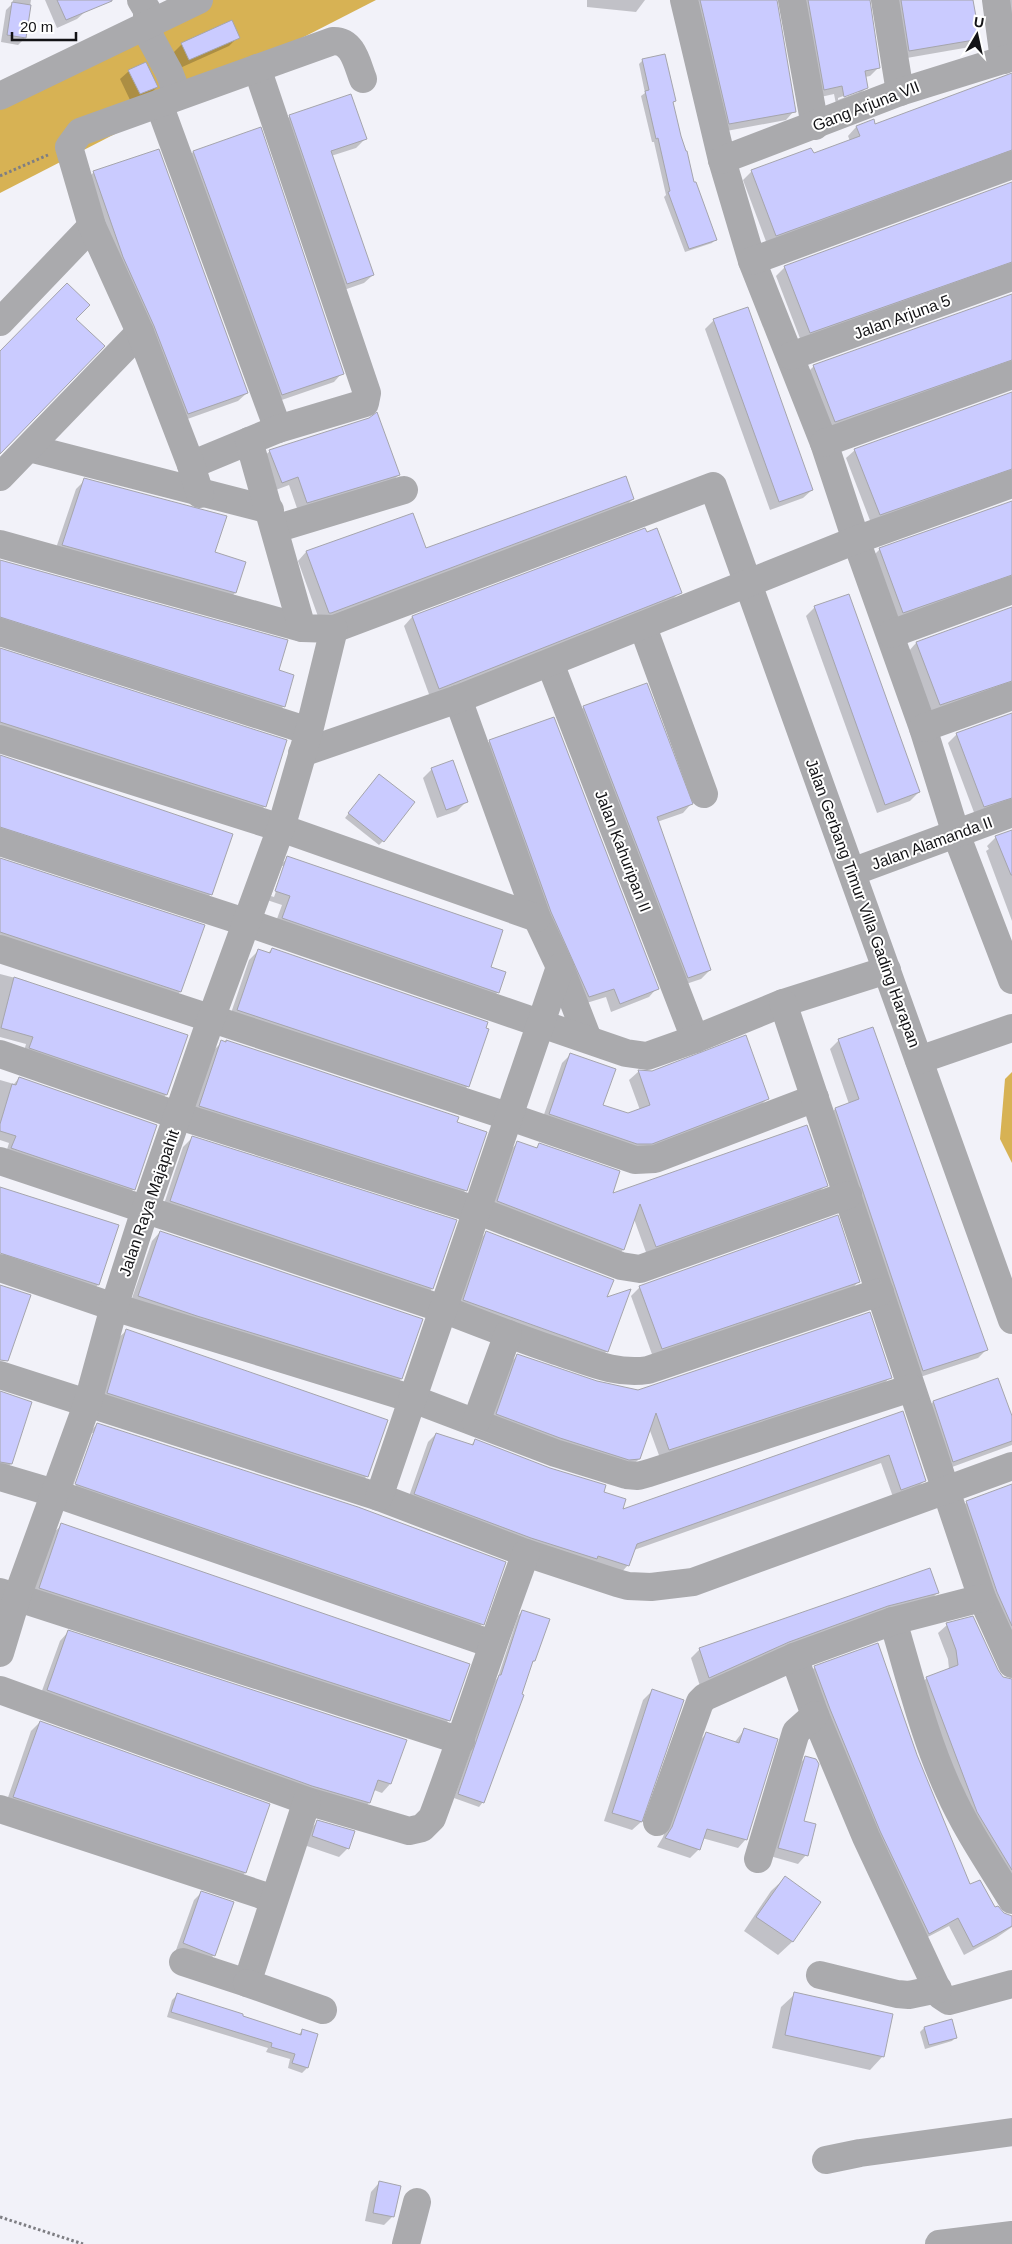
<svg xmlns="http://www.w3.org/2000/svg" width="1012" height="2244" viewBox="0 0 1012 2244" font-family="Arial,sans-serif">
<rect width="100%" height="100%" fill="#f2f2f9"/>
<!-- water -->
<g fill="#d7b254">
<polygon points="187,0 376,0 0,193 0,85"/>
<polygon points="1012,1072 1012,1163 1000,1139 1005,1079"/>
</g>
<!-- shadow -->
<g fill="#0003" fill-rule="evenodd">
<polygon points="13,0 31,0 25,38 18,45 1,42 6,10 13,3"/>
<polygon points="45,0 81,0 86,11 77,19 57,28"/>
<polygon points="587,0 645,0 636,12 587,7"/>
<polygon points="688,0 776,0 794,111 786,120 721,132"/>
<path d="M796,0H869L879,67L870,76L865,77L867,87L858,96L836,104L834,94L816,98ZM859,90V92L838,100V98Z"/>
<polygon points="889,0 972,0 979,38 970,47 901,59"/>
<polygon points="1002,0 1012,0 1012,21"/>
<polygon points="238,37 229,46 180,68 173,53 182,44"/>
<polygon points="643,60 675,101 672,103 693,184 716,239 712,243 685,252 664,197 666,195 654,142 652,142 641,96 645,93 639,64"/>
<polygon points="129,71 157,87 148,96 131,102 120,79"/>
<polygon points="1012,74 1012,161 767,244 743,180 752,171 813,155 850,141 848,136 856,127 874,125"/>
<polygon points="290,116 365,139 356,148 331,156 373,275 364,283 338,292 281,125"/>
<polygon points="193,152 342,373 334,382 273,403 185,160"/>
<polygon points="94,172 247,393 238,401 179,422 85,181"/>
<polygon points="1012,183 1012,273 801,341 776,276 785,267"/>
<polygon points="1012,295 1012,371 826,430 805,375 814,366"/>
<polygon points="714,320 812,490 803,498 770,510 705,329"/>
<polygon points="1012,393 1012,480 871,523 846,458 855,450"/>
<polygon points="270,451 399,475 390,483 298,511 289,485 273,491 261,459"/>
<polygon points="85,480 213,553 244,563 235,593 226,602 54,554 76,489"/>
<polygon points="633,499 624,508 320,622 298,561 306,552 412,514 425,550"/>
<polygon points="1012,502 1012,586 894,621 871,558 879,550"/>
<polygon points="644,530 680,592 671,601 430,697 404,626 412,617"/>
<polygon points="0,562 277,671 284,706 275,715 0,627"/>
<polygon points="815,607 919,792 910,801 877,813 806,616"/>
<polygon points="1012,608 1012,692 931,713 908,652 916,643"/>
<polygon points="0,650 265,806 256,815 0,734"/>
<polygon points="584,707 691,804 683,813 657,822 710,970 701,979 680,986 575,716"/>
<polygon points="1012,714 1012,809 975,815 948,743 957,734"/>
<polygon points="490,741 657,988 649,997 611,1012 606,997 580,1005 481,749"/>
<polygon points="0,757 211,894 202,903 0,837"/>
<polygon points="432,769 466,802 457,811 437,818 423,778"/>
<polygon points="375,780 383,841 379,845 345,818"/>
<polygon points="1012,830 1012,921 986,851 989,849 987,846 996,837"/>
<path d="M288,858L489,967L498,992L489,1001L274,927L282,905L267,900L279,866ZM282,866H285L274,897L271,896Z"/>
<polygon points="0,860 180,992 172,1000 0,942"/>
<polygon points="272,949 468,1086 459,1095 229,1019 249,960 258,951 267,954"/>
<polygon points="0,974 27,981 166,1095 159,1102 23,1055 26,1044 0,1037"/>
<polygon points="839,1040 987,1349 978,1358 914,1379 826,1118 835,1109 849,1104 830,1049"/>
<polygon points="227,1041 456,1123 466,1190 457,1199 191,1115 213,1051 222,1042"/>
<polygon points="570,1055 602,1105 628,1115 640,1110 629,1080 638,1072 652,1072 767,1099 759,1107 642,1152 541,1123 562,1063"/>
<polygon points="19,1078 134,1189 126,1196 5,1156 9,1143 0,1140 0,1080 14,1084"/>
<polygon points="192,1138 432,1289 423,1297 162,1210 183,1147"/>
<polygon points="517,1143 535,1149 539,1145 611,1195 826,1185 817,1194 647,1255 634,1219 623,1250 614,1259 489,1210 509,1152"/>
<polygon points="0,1188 118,1226 98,1285 90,1292 0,1261 5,1248 0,1246"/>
<polygon points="160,1232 401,1379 392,1388 130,1304 152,1241"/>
<polygon points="487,1232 605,1299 607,1351 598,1360 455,1309 478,1241"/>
<polygon points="858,1282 850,1291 653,1357 631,1296 640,1287"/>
<polygon points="126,1331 367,1476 358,1485 99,1402 117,1339"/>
<polygon points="518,1355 596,1382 639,1391 890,1377 882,1386 660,1458 649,1428 639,1459 630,1468 488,1423 509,1364"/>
<polygon points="998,1379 1012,1420 1012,1445 944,1470 924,1411 933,1402"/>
<polygon points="0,1393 11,1464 2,1472 0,1472"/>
<polygon points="902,1413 925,1480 916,1489 893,1497 881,1463 634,1550 628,1565 620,1574 407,1502 428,1442 436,1434 470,1446 475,1441 603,1492 621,1511"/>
<path d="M97,1424L482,1624L474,1633L67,1492L89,1433ZM92,1433H95L74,1490L72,1489Z"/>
<polygon points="1012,1486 1012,1653 958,1511 967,1502"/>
<polygon points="62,1525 449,1720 440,1729 31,1597 53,1533"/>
<polygon points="929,1569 937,1593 929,1602 700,1686 691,1658 699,1650"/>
<polygon points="522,1611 534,1661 531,1664 483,1802 479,1807 454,1798 495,1681 498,1677 518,1616"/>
<polygon points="947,1625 1002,1677 1012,1681 1012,1892 969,1821 918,1686 927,1678 949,1669 948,1659 938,1633"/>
<polygon points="68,1632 390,1784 382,1793 374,1790 369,1803 360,1811 39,1699 60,1641"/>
<polygon points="815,1667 916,1756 969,1885 995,1909 1012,1917 1012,1927 996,1938 964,1955 949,1926 920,1941 806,1676"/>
<polygon points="652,1691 641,1822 632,1830 604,1821 643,1700"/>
<polygon points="40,1722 268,1805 245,1873 236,1882 5,1806 31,1731"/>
<polygon points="745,1729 746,1839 738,1848 702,1838 699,1849 690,1858 657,1847 663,1837 697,1743 706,1734 734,1743"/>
<polygon points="806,1757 803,1822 806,1855 798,1864 770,1856 797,1766"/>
<polygon points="317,1822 348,1848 339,1857 304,1845 309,1831"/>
<polygon points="785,1878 819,1902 792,1942 778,1955 744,1931 771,1891"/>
<polygon points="201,1893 214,1955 207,1962 176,1950 194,1900"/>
<polygon points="795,1994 883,2056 870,2070 772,2048 781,2007"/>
<polygon points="177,1995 298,2035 303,2030 317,2035 307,2068 302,2073 288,2068 290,2059 266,2052 268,2048 167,2017 172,2000"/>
<polygon points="924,2028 956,2037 952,2041 925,2049 920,2032"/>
<polygon points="379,2183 393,2216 384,2225 365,2221 371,2192"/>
</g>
<!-- building -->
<g fill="#cacbff" stroke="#a5a5ac">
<polygon points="57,0 112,0 112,1 66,20"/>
<polygon points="700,0 777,0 796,112 729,124"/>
<polygon points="808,0 870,0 880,68 865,71 868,88 844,97 842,86 824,90"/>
<polygon points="901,0 973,0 980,39 909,51"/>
<polygon points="12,2 31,5 26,38 7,35"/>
<polygon points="232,20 240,38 189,60 181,43"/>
<polygon points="665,54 676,101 673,102 681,136 686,151 687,151 694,182 696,182 717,240 689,249 668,192 670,191 658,138 656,139 645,91 649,90 642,59"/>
<polygon points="146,62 158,87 140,94 128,70"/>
<polygon points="1012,73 1012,150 776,236 751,170 811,148 814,153 860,136 856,126 874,119 875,124"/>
<polygon points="351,94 367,139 331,151 374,275 347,284 289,115"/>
<polygon points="261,127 344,374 282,395 193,151"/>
<polygon points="159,149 248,393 188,414 154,326 123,257 93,171"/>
<polygon points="1012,182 1012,262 810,333 784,266"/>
<polygon points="67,283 90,305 76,319 105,346 0,454 0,351"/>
<polygon points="1012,294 1012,360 835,422 813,365"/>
<polygon points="748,307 813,490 779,502 713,319"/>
<polygon points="1012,392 1012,469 880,515 854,449"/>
<polygon points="377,412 400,475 307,503 298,477 282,483 269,450 369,418"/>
<polygon points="626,476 634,499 331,613 329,613 306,551 413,513 426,548"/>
<polygon points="84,478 227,516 215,552 246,562 236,593 62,545"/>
<polygon points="1012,501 1012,575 903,613 879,548"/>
<polygon points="645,528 647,532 657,528 682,593 439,689 412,616"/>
<polygon points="0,560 288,640 279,670 294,675 285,707 0,617"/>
<polygon points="849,594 920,792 885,805 814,606"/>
<polygon points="1012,607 1012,681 940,705 916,642"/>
<polygon points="0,648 287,740 266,807 0,722"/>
<polygon points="647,683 693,804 657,817 711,970 688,978 583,706"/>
<polygon points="1012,713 1012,798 984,807 956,733"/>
<polygon points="554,717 659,989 620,1004 614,989 589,997 551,912 489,740"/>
<polygon points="0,755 233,834 212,895 0,827"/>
<polygon points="453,760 468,802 446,810 431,768"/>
<polygon points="379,774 415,802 384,842 348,813"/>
<polygon points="1012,830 1012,875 1011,875 995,836"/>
<polygon points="287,856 503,930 491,967 506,972 499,993 282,918 290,896 275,891"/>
<polygon points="0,858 205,925 181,992 0,932"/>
<polygon points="272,948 488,1022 486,1028 489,1029 469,1087 237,1010 258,949 270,953"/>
<polygon points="14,977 188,1035 167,1095 29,1048 33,1037 1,1028"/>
<polygon points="873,1027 988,1350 923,1371 835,1108 859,1099 838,1039"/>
<polygon points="746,1035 769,1099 652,1144 637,1144 549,1114 570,1053 616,1069 603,1105 628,1113 650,1105 638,1070 652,1071"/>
<polygon points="221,1040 226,1042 226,1040 459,1117 457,1122 487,1132 467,1191 199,1106"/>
<polygon points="19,1077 157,1125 135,1190 11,1148 16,1136 0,1131 0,1124 12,1084 16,1085"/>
<polygon points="807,1125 828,1186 656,1247 640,1204 624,1250 497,1201 517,1141 537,1148 539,1143 620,1171 613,1193"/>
<polygon points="192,1136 457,1220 433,1289 170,1201"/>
<polygon points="0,1187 119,1225 99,1285 0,1253"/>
<polygon points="838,1215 860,1282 662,1349 639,1286"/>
<polygon points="160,1231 423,1319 402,1379 197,1316 138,1296"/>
<polygon points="486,1231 614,1280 607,1297 631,1289 608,1352 463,1300"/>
<polygon points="0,1285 31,1295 8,1361 0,1360"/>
<polygon points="870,1312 892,1378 669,1450 656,1413 640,1459 629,1460 560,1438 496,1414 517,1354 597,1381 638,1390"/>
<polygon points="126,1329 388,1420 368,1477 107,1393"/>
<polygon points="998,1378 1012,1416 1012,1441 953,1462 933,1401"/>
<polygon points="0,1391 32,1402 12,1464 0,1462"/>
<polygon points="903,1411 926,1481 901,1490 889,1455 637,1544 629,1566 598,1556 597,1559 531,1538 414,1494 436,1433 473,1445 475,1439 550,1468 606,1485 604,1492 626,1499 623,1509"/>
<polygon points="97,1423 358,1507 506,1562 484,1625 75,1484"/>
<polygon points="1012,1484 1012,1626 997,1592 966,1501"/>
<polygon points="61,1523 470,1664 450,1721 39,1588"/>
<polygon points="930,1568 939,1593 888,1606 789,1642 709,1678 699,1648"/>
<polygon points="522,1610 550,1619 535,1661 533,1661 522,1694 524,1695 484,1803 458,1794 499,1675 501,1675"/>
<polygon points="973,1616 998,1670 1003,1677 1012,1679 1012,1870 977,1812 926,1677 958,1665 956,1650 946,1623"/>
<polygon points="68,1630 407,1740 391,1784 378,1780 370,1803 312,1786 47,1690"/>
<polygon points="878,1643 917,1755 970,1884 980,1880 995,1907 998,1906 1004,1913 1012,1916 1012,1926 973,1947 958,1918 929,1934 880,1831 830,1709 814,1666"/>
<polygon points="652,1689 684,1700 642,1822 612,1813"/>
<polygon points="40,1721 270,1804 246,1873 13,1797"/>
<polygon points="744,1728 778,1739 747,1840 707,1829 700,1850 665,1838 672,1827 706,1732 739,1743"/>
<polygon points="805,1756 816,1759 819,1764 804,1821 816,1824 808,1856 778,1848"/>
<polygon points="317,1820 355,1831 349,1849 312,1836"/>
<polygon points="785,1876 821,1902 793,1942 756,1917"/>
<polygon points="201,1891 234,1902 215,1956 183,1943"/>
<polygon points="794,1992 893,2014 884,2057 785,2035"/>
<polygon points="177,1993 243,2014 243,2016 301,2035 302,2029 318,2034 308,2068 292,2063 295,2054 271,2047 272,2043 171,2012"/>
<polygon points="952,2019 957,2038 929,2045 924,2027"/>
<polygon points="379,2181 401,2186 394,2217 373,2213"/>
</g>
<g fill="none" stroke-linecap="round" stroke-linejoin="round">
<!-- path -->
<g stroke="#7e7e83" stroke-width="3" stroke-dasharray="2.5 2.5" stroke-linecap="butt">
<polyline points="0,176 48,155"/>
<polyline points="0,2217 83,2244"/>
</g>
<!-- minor -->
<g stroke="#aaaaad" stroke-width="28">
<polyline points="141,0 147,10 147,24 151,39 169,72 178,96"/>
<polyline points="684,0 722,160 752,261 824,443 856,540 923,728 956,834 1012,980"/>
<polyline points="792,0 815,126"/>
<polyline points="885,0 900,92"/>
<polyline points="996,0 1004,60"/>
<polyline points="0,96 199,0"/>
<polyline points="159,104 278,429"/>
<polyline points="722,160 900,92 1012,57"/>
<polyline points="752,261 1012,165"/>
<polyline points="0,322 92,226"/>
<polyline points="791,356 1012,277"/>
<polyline points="824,443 1012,375"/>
<polyline points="29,448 270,510"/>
<polyline points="191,465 278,429 365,403 367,393 257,68"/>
<polyline points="0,477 140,332"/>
<path d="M200,494L191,465L140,332L92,226L69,147L80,132L333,41C353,40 357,64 363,79"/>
<polyline points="275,529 404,490"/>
<polyline points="0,544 302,628"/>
<polyline points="643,627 704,794"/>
<polyline points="334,629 713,486 1012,1320"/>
<polyline points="0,632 309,731"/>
<polyline points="891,634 1012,590"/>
<polyline points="550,663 695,1039"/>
<polyline points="458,699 537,918 560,967 588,1039"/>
<polyline points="923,728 1012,696"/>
<polyline points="0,739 281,828 537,918"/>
<polyline points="302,753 458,699 856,540 1012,484"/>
<polyline points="0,842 248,923 626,1053 647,1056 695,1039 783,1003 887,970"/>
<polyline points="852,872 1012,813"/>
<polyline points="0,949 510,1117 635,1160 655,1159 815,1098"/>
<polyline points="783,1003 982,1598 1012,1664"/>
<polyline points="0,1054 179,1116 476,1210 621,1266 640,1269 848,1195"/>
<polyline points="919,1060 1012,1028"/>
<path d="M0,1161L443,1309C481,1324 518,1338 556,1351C587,1361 615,1375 648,1370L880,1292"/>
<polyline points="0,1268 114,1307 413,1399 555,1453 626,1475 638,1476 649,1473 911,1388"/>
<polyline points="0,1375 379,1497 526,1553 617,1583 628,1586 651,1587 693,1582 1012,1466"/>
<polyline points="476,1422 508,1334"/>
<polyline points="0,1477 54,1493 492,1644"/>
<polyline points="379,1497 560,967"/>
<polyline points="0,1592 461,1741"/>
<path d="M893,1621C910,1677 924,1737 949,1791C966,1829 990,1864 1012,1900"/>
<polyline points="0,1653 17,1597 88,1402 114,1307 145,1210 211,1019 281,828 309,731 334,629 302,628 249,441"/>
<polyline points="794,1657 815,1715 866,1837 940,1995 949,2001 1012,1984"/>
<path d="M0,1690L307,1801L409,1831L422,1828L432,1818C465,1730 493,1641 526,1553"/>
<polyline points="0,1809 274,1899"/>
<polyline points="657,1822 700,1702 705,1697 794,1657 893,1621 982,1598"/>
<polyline points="758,1859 796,1732 815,1715"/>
<polyline points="183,1962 247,1983 307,1801"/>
<polyline points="820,1975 897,1994 909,1995 938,1989"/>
<polyline points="247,1983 323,2010"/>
<polyline points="826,2160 860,2153 1012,2132"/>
<polyline points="406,2244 417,2202"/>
<polyline points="939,2244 1012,2235"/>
</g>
</g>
<g text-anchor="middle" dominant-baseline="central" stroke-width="4" stroke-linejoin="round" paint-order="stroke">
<!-- street labels -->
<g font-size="16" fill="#131316" stroke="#fff">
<text transform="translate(866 106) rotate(-21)">Gang Arjuna VII</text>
<text transform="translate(902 317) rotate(-20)">Jalan Arjuna 5</text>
<text transform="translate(932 843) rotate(-20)">Jalan Alamanda II</text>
<text transform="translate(623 851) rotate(69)">Jalan Kahuripan II</text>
<text transform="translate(863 903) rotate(70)">Jalan Gerbang Timur Villa Gading Harapan</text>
<text transform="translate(149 1203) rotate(-71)">Jalan Raya Majapahit</text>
</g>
</g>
<!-- north arrow -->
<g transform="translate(977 35) rotate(9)" stroke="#ffffff" stroke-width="4" paint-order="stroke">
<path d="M0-4L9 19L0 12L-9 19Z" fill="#131316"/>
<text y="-8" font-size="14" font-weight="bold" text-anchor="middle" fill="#131316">U</text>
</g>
<!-- scale -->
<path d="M12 32v8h64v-8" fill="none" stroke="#131316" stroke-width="2.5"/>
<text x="20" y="32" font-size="15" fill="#131316" stroke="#ffffff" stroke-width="4" paint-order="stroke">20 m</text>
</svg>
